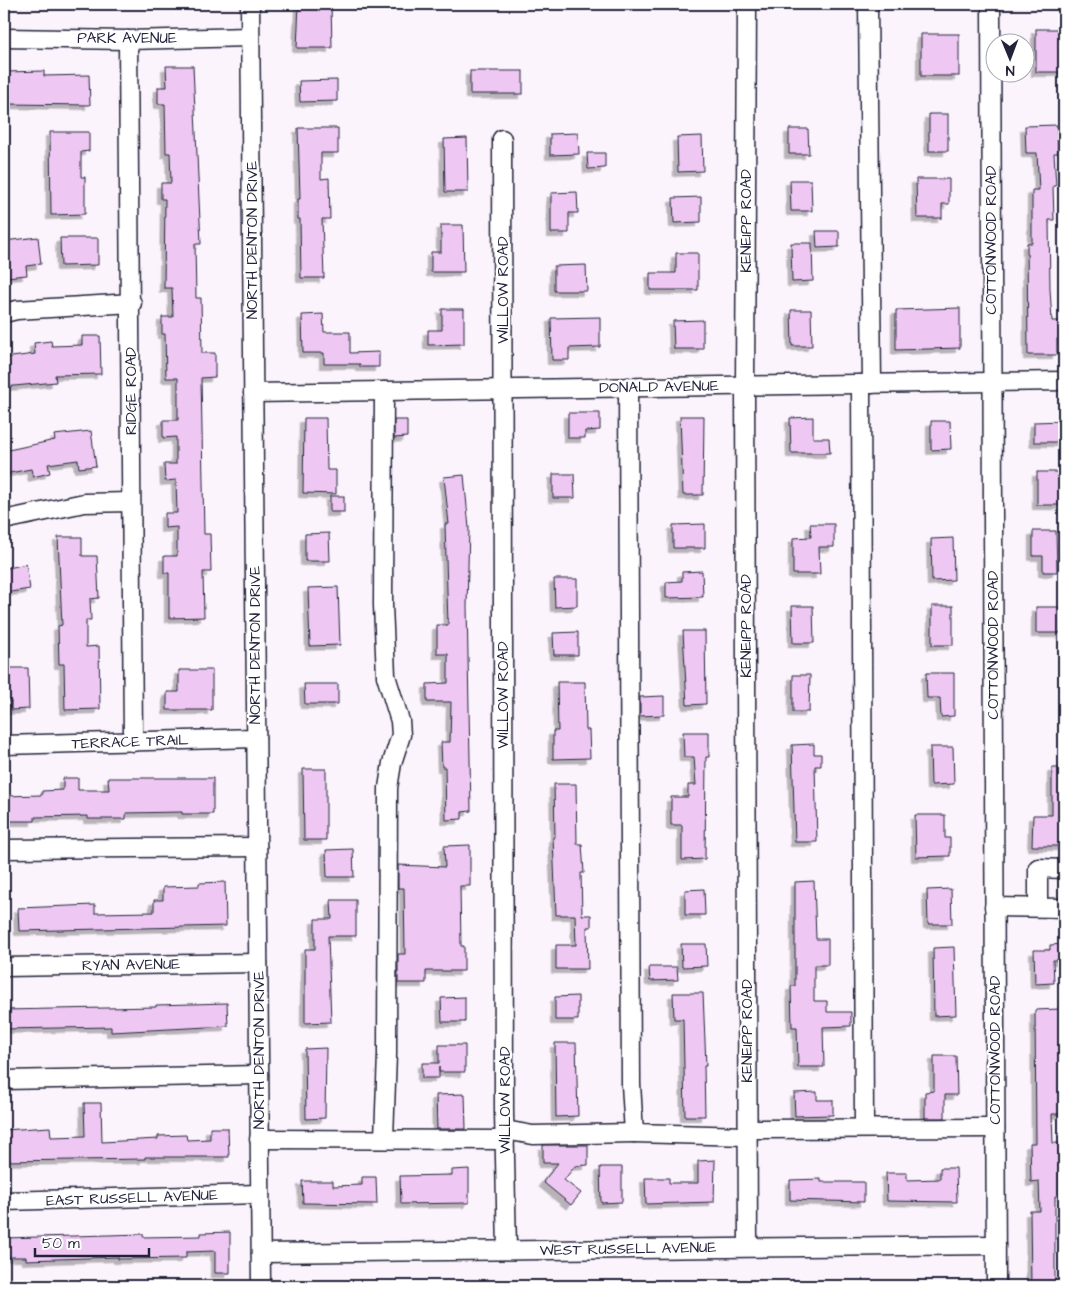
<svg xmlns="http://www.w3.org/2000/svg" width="1068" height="1290" viewBox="0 0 1068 1290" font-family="'Architects Daughter',sans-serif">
<defs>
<filter id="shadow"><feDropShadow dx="-4.5" dy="4.5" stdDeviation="0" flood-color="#0004"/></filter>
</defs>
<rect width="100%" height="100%" fill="#fcf4fc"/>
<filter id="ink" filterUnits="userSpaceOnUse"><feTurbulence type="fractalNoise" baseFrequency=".02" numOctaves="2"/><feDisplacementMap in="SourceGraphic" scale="10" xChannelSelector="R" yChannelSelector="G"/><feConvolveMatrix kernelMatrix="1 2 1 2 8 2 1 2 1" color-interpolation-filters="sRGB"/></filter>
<g filter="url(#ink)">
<!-- building -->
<g fill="#eec8f2" stroke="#22223b" filter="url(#shadow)">
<polygon points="299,4 331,4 332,48 297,48"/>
<rect x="1036" y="29" width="28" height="43"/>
<rect x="921" y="34" width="38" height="42"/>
<polygon points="166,66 193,66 201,244 195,244 196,298 201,298 202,353 215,353 215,377 201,378 204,534 210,534 211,572 203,572 204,617 169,618 169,573 164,573 164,556 177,556 177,527 165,528 165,513 177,513 176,480 165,481 164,464 176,464 176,437 163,438 163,420 178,420 178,378 166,378 165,334 162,334 162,317 173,317 172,288 164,288 165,199 161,199 161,183 171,183 170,153 166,153 165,104 158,104 158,87 167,87"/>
<polygon points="44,71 44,76 89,75 90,105 7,104 6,72"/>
<rect x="470" y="71" width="53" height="23"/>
<polygon points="337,80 337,101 300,102 299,81"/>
<rect x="929" y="114" width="19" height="37"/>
<polygon points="1057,125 1058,153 1054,153 1056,186 1053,186 1054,220 1049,220 1050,289 1052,321 1064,321 1064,339 1057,339 1057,355 1028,355 1027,243 1032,243 1032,190 1039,190 1037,153 1026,153 1025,126"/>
<polygon points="298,128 338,128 338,153 321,153 321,179 329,178 330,219 322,219 324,278 301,278 300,219 298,219 298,199 300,199"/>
<polygon points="789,129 808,129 809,154 789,154"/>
<polygon points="50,132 89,132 89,151 81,152 81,177 85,177 85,214 51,215"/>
<polygon points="578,133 579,154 550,155 550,134"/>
<polygon points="702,136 703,171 678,172 677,137"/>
<polygon points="467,138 468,192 445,192 444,139"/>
<polygon points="587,153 605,153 605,168 588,169"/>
<polygon points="916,179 949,179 949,204 942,204 942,218 917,218"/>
<polygon points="790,180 811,180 812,211 791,211"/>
<polygon points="577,192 578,213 569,213 569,233 551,233 551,193"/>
<polygon points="701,197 701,222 674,223 673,198"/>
<polygon points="441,225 463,225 464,272 431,272 431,252 441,252"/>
<polygon points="816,231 839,231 839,247 817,248"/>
<polygon points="38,237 41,264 26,266 27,275 6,277 4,241"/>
<polygon points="60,238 98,238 98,265 61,266"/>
<polygon points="791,243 812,243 813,281 792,282"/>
<polygon points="676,253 698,253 698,290 650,290 650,273 676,273"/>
<polygon points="586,265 587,291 554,291 554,266"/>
<polygon points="960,308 960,348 896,350 896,310"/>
<polygon points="442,309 464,309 464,344 428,345 428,330 442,330"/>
<polygon points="791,310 811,310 812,346 792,346"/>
<polygon points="323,314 324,332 350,332 350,353 379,352 379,367 360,367 360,364 324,364 324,353 303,353 302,315"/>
<polygon points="600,317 600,347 569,348 569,360 552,360 551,318"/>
<polygon points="703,320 703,349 674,349 673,321"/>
<polygon points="82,336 100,336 101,374 55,375 56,382 4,387 4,358 35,354 34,343 51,341 52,346 82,345"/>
<polygon points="568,413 600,413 600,430 585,431 585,438 568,438"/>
<polygon points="680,416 704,416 703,495 683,495"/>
<polygon points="813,417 813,438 829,438 830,453 791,453 790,418"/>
<polygon points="304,418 326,418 327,470 336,470 336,494 303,493"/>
<polygon points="394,420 407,420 407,437 394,438"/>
<polygon points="931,421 950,421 951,449 931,450"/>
<polygon points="1064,421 1064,442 1034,442 1034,422"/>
<polygon points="91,431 96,466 79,468 78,460 48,464 50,473 33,477 31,469 4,474 4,451 55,440 54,435"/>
<rect x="1037" y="472" width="24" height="33"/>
<polygon points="553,474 574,474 575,498 553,498"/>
<polygon points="464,475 469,528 467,606 471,811 462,812 462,819 446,820 445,767 442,767 441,742 450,742 451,702 427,702 427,684 448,683 448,654 437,654 437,625 448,625 445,524 449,524 444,477"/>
<rect x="330" y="496" width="14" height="16"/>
<polygon points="705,524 705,548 673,548 673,525"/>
<polygon points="810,524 834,524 834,547 819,547 820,574 793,574 793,538 811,537"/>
<polygon points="1033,531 1056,531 1057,572 1043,572 1043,556 1033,556"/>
<polygon points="329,533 330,561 305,561 305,534"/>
<polygon points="58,537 82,537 82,556 97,556 99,598 90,599 91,620 86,620 86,647 99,646 100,709 65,710 64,664 59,664 58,626 62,625"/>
<polygon points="953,538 954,580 932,581 931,539"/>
<polygon points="26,564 30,589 4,593 4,569"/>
<polygon points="702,571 703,597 666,598 666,582 682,581 682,572"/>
<polygon points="554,579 577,579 577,606 555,607"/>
<polygon points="338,587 340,645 310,646 308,588"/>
<polygon points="792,606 813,606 814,643 793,643"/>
<rect x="932" y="606" width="21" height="39"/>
<rect x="1036" y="607" width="26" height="26"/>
<polygon points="683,631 705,631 706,704 687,705"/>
<polygon points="578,632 578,655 554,655 553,633"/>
<polygon points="4,668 28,668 29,709 11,710 11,701 4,701"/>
<polygon points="179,670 212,670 212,710 167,710 167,692 179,692"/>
<polygon points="926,673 954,673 954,716 941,717 940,698 927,698"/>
<polygon points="793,675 810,675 809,712 793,712"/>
<polygon points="557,682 585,682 586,730 589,730 590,758 553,759 553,731 558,731"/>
<polygon points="304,684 338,684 338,704 305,704"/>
<polygon points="664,696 664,715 640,716 640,697"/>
<polygon points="683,732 709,732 709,757 706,757 705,859 682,860 682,825 671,825 671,797 688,797 688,785 696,785 694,757 684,757"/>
<polygon points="814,744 814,754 821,754 821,766 815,766 817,842 795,842 792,745"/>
<polygon points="930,747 953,747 954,784 931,785"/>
<polygon points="1052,768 1064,768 1064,846 1032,846 1033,815 1052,815"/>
<polygon points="303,769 326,769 326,840 304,840"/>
<polygon points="63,778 78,778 78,790 109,790 108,778 213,778 213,814 182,814 182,812 126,813 126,819 88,819 88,816 35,817 35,821 4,821 4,796 42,795 42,791 63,790"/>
<polygon points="554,784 576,784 577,844 582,844 584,873 581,873 582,915 591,915 591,927 587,927 588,969 556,969 556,945 576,945 575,915 556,915 553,837 555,837"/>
<polygon points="915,815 945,815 945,838 950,838 950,856 916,857"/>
<polygon points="470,845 470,886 460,886 461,946 464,946 464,971 426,971 426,983 398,983 398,954 405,954 404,888 398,888 398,865 445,867 444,846"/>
<polygon points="353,849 354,877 327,877 326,850"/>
<polygon points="814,881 816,939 828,939 828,965 814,965 814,1001 827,1001 827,1012 851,1012 851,1026 823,1027 824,1067 798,1067 797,1027 792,1027 791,986 795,986 795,882"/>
<polygon points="225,882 226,926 19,931 18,908 95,905 95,913 154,912 154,900 163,900 163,887 199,886 199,883"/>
<polygon points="704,889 705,915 685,915 685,890"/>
<polygon points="951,889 952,924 928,924 927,890"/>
<polygon points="331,900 356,900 356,936 328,936 331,1022 305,1023 305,949 315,949 315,919 332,919"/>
<polygon points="681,944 706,944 707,966 682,967"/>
<polygon points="1064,944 1064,960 1053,960 1054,983 1035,984 1034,950 1050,950 1050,945"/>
<polygon points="954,947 956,1015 934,1016 933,948"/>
<polygon points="649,967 677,967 678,980 650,981"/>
<polygon points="673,993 703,993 706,1066 704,1066 705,1116 685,1116 683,1019 674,1019"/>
<polygon points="578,996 578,1020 555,1020 555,997"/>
<polygon points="465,997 465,1022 442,1022 441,998"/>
<polygon points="227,1003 228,1026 111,1032 111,1027 4,1029 4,1010 156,1007 156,1005"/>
<polygon points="1060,1009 1061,1069 1064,1069 1064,1083 1061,1083 1062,1114 1052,1114 1053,1143 1059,1143 1060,1196 1055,1196 1055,1286 1031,1286 1030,1211 1040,1211 1039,1181 1031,1182 1030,1143 1036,1143 1035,1010"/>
<polygon points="555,1043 576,1043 578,1116 556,1117"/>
<polygon points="439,1045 465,1045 465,1072 439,1072 439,1067 439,1078 422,1078 422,1063 439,1063"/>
<polygon points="326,1048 325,1118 306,1119 305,1049"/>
<polygon points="934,1056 956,1056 957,1095 945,1095 945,1118 925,1118 925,1092 934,1091"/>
<polygon points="817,1092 817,1100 833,1100 833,1115 795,1116 794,1093"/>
<polygon points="465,1094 466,1129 437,1129 436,1095"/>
<polygon points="84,1103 101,1103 102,1142 158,1139 158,1136 186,1135 187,1140 210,1139 210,1128 228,1128 229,1157 145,1157 145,1159 4,1161 4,1130 50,1127 51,1137 85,1136"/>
<polygon points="543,1145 588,1145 588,1165 575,1166 564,1180 581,1193 571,1205 543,1182 558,1163 543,1163"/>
<polygon points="715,1160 714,1202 646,1204 645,1178 669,1178 669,1183 698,1183 698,1161"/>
<polygon points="600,1167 622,1167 622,1202 601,1203"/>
<polygon points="940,1168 956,1168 957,1202 887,1201 886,1173 907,1173 907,1180 940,1179"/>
<polygon points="469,1169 469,1203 401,1204 400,1176 452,1175 452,1170"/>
<polygon points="362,1177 376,1177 377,1204 303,1203 302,1181 333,1181 333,1186 362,1185"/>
<polygon points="821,1179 821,1182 864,1182 864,1202 790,1200 790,1180"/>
<polygon points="230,1232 230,1273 215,1273 215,1251 186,1252 186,1258 118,1259 118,1257 26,1260 26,1257 4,1257 4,1238 143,1234 143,1237 201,1236 201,1233"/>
</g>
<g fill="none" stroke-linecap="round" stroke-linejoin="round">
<!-- minor casing -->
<g stroke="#22223b" stroke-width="21">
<g id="minor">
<polyline points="250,4 261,1286"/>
<polyline points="747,4 745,386 748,1247"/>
<polyline points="868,4 872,384"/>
<polyline points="991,4 996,1286"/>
<polyline points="4,38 128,40 250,37"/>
<path d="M128,40C131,274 130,508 133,742"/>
<polyline points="502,139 504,1112 507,1250"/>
<polyline points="4,313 17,310 132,303"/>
<polyline points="861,384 864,1128"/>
<polyline points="628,387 631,1084 634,1133 747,1136"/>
<polyline points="384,391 383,605 386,676 400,721 401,735 392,763 388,788 387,1054 384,1138"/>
<polyline points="253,393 1064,381"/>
<polyline points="4,520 84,503 130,502"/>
<polyline points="4,745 256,738"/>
<polyline points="4,849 257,847"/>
<polyline points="994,907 1064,908"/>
<polyline points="1038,907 1038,868 1064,869"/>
<polyline points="4,967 258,963"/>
<polyline points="4,1080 259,1075"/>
<polyline points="748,1129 995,1128"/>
<polyline points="505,1130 533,1135 634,1133"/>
<polyline points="259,1139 505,1140"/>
<polyline points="4,1201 260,1194"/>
<polyline points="261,1253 996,1245"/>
</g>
</g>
<!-- minor -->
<use href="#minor" stroke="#fff" stroke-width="18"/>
</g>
</g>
<g text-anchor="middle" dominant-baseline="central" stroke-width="4.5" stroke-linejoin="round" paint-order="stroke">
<!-- street labels -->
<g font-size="15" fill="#22223b" stroke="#fff">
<text x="127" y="38">PARK AVENUE</text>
<text transform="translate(746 221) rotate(-90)">KENEIPP ROAD</text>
<text transform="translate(252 240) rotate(-90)">NORTH DENTON DRIVE</text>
<text transform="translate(991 240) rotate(-90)">COTTONWOOD ROAD</text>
<text transform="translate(503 290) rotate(-90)">WILLOW ROAD</text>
<text transform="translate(659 387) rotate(-1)">DONALD AVENUE</text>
<text transform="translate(131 391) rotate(-90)">RIDGE ROAD</text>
<text transform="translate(746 626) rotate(-90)">KENEIPP ROAD</text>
<text transform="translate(255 645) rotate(-90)">NORTH DENTON DRIVE</text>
<text transform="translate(993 645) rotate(-90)">COTTONWOOD ROAD</text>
<text transform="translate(503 695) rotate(-90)">WILLOW ROAD</text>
<text transform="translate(130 742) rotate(-2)">TERRACE TRAIL</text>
<text transform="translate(131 965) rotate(-1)">RYAN AVENUE</text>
<text transform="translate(747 1031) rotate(-90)">KENEIPP ROAD</text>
<text transform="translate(259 1050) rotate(-90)">NORTH DENTON DRIVE</text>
<text transform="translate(995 1050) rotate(-90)">COTTONWOOD ROAD</text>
<text transform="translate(505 1100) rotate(-90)">WILLOW ROAD</text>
<text transform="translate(132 1198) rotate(-2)">EAST RUSSELL AVENUE</text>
<text transform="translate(628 1249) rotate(-1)">WEST RUSSELL AVENUE</text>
</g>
</g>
<!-- margin -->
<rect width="1068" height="1290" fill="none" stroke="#fff" stroke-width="20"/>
<rect x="10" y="10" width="1048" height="1270" fill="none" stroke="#22223b" stroke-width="2" filter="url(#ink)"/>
<!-- north arrow -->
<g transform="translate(1010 58) rotate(179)"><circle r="24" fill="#ffffff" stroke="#a7a7b1"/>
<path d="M0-4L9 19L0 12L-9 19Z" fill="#22223b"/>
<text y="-8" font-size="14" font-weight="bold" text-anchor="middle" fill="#22223b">N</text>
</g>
<!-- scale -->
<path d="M35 1248v8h114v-8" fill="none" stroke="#22223b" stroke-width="2.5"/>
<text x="42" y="1248" font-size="15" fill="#22223b" stroke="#ffffff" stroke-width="4" paint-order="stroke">50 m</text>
</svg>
